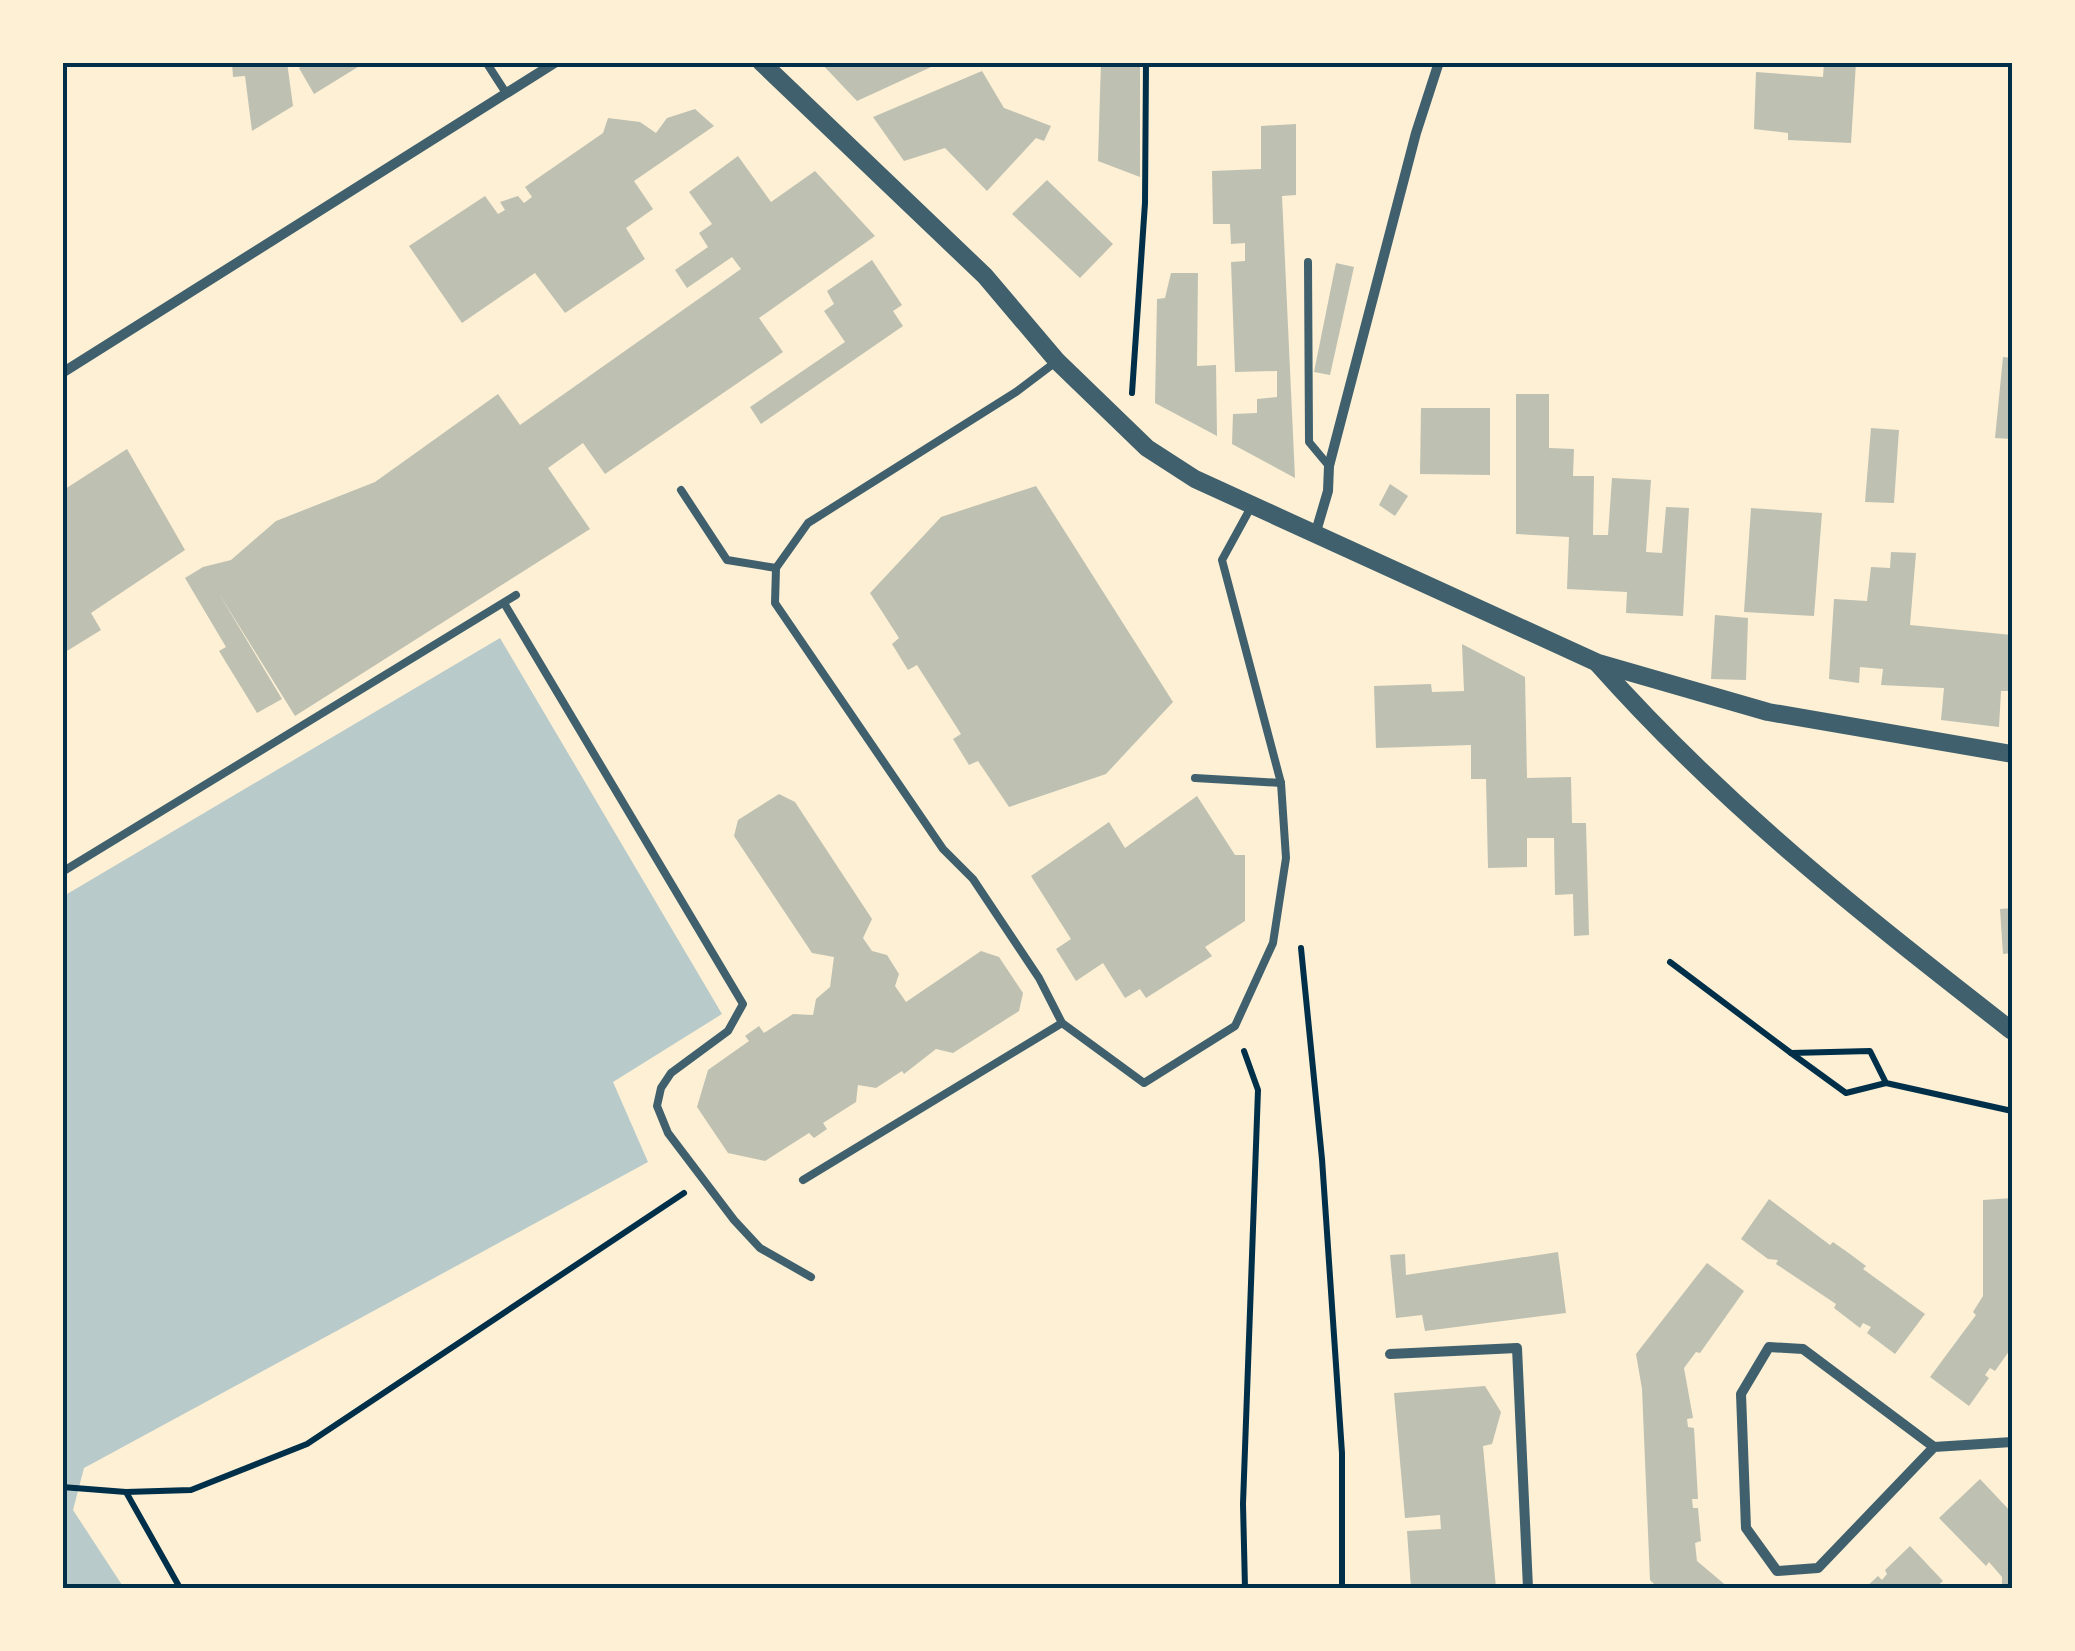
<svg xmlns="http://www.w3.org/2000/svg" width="2075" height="1651" viewBox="0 0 2075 1651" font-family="'Titillium Web',sans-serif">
<rect width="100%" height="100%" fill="#fdf0d5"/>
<!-- green -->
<polygon fill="#b9caca" points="500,638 722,1014 613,1082 648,1162 84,1468 73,1510 124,1588 63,1588 62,897"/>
<!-- building -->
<g fill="#bec0b2">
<polygon points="232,62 287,62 293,106 252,131 245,76 233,77"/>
<polygon points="308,62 366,62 314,94 299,68"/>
<polygon points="820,62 942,62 857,101"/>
<polygon points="1101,62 1140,62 1140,177 1098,161"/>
<polygon points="1824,62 1856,62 1851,143 1788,140 1788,133 1754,129 1756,72 1823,77"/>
<polygon points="982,71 1004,108 1051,126 1044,141 1036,138 987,191 945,148 904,161 873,117"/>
<polygon points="695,109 714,126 634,181 653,209 626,228 645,259 565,313 535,273 462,323 409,246 485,196 498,214 505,210 500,202 518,196 524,203 532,197 525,187 603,133 608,118 640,122 656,133 667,118"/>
<polygon points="1296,124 1296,195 1282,196 1295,478 1232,444 1233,414 1257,413 1257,399 1277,397 1277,371 1235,372 1231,262 1245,261 1245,243 1231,244 1230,224 1213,224 1212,171 1261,169 1261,126"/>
<polygon points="738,156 771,202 815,171 875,236 759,318 783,352 605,474 583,443 548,468 590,529 295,716 218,592 282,699 257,713 219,651 226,647 185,578 203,567 231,560 276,521 375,482 498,394 520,425 741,269 732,257 687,288 675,270 708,247 699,233 712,224 689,192"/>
<polygon points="1047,180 1113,244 1080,278 1012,214"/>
<polygon points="872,260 902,305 893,311 903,326 761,424 750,407 845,342 824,311 834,304 827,291"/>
<polygon points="1336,263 1354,267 1330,375 1314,372"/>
<polygon points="1171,273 1198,273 1197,366 1216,365 1217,436 1155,403 1157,299 1165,298"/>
<polygon points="2003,357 2012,358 2012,439 1995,438"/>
<polygon points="1516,394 1549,394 1549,448 1574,449 1573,476 1594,476 1593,535 1608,535 1612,478 1651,480 1646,552 1662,553 1666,507 1689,508 1683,616 1626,613 1627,592 1567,589 1569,537 1516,534"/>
<polygon points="1421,408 1490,408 1490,475 1420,474"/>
<polygon points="1871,428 1899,430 1894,503 1865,502"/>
<polygon points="127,449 185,550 91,613 101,630 62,654 62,509 67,506 62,491"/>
<polygon points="1390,484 1408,496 1395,516 1379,505"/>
<polygon points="1036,486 1173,702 1106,774 1009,807 978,761 969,765 953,739 961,734 917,665 908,670 892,644 899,638 870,593 941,517"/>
<polygon points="1751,508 1822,513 1814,616 1744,612"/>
<polygon points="1891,552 1916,553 1910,625 2012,635 2012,691 2001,691 1999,727 1941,720 1944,688 1881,685 1883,669 1860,667 1859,683 1829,679 1834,599 1867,601 1871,567 1890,568"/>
<polygon points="1715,615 1748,618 1746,680 1711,679"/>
<polygon points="1462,644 1525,677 1527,778 1571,777 1572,823 1586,823 1589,935 1574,936 1573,894 1555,895 1554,838 1527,838 1527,867 1488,868 1486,779 1471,779 1471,745 1376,748 1374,686 1431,684 1432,692 1464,691"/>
<polygon points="779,794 795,802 872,919 863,938 872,951 887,955 899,974 895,986 906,1002 981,951 999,957 1023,993 1019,1011 953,1053 936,1049 904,1074 902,1071 876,1088 858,1085 856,1102 823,1123 827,1129 814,1138 809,1133 765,1161 728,1153 697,1107 708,1070 749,1041 745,1036 759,1026 764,1033 793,1014 813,1015 816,999 830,987 834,957 812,953 734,836 738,820"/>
<polygon points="1197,796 1235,855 1245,855 1245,921 1205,947 1212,956 1146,998 1140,989 1125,998 1103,963 1076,981 1056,949 1071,939 1031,876 1109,822 1125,848"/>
<polygon points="2012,908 2012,953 2003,954 2000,909"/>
<polygon points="2012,1198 2012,1347 1995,1371 1990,1368 1985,1375 1989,1378 1969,1406 1930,1377 1976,1315 1973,1312 1983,1296 1983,1200"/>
<polygon points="1769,1199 1830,1245 1833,1242 1850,1254 1866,1266 1863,1269 1925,1314 1895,1354 1867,1333 1871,1327 1863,1323 1860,1328 1834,1308 1836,1304 1776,1264 1778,1260 1768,1259 1741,1239"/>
<polygon points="1558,1252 1566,1313 1425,1331 1422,1315 1396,1318 1390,1255 1405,1254 1406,1275"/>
<polygon points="1707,1263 1744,1291 1700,1353 1696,1352 1684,1368 1693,1418 1687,1419 1688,1427 1694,1428 1698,1499 1692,1499 1693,1508 1698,1508 1701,1541 1695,1543 1697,1561 1729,1588 1658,1588 1650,1580 1642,1389 1636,1354"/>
<polygon points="1485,1386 1501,1412 1492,1444 1483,1446 1496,1588 1411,1588 1407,1531 1441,1529 1440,1515 1405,1518 1394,1393"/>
<polygon points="1980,1479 2012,1513 2012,1588 2002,1588 2002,1577 1989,1562 1986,1566 1939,1518"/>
<polygon points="1910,1546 1943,1581 1935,1588 1865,1588 1878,1576 1882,1580 1887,1574 1885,1570"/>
</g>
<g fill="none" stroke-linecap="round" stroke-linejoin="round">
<!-- path -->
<g stroke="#003049" stroke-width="6">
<polyline points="1132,393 1145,203 1146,62"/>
<polyline points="1301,948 1322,1159 1342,1453 1342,1588"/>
<polyline points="1670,962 1791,1053 1870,1051 1886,1083 2012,1111"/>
<polyline points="1244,1051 1258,1090 1243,1504 1245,1588"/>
<polyline points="1791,1053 1846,1093 1886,1083"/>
<polyline points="62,1487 126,1492 180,1588"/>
<polyline points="126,1492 191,1490 307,1444 684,1193"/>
</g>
<!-- service -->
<g stroke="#3f606c" stroke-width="8">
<polyline points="486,62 506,93"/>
<polyline points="1308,262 1309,442 1329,466"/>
<polyline points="1057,361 1016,392 808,523 776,568 775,603 943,849 973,879 1039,978 1062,1023 1144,1083 1235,1026 1273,943 1286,858 1281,783 1222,560 1251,507"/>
<polyline points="681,490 727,560 776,568"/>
<polyline points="504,603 743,1004 728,1031 671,1073 661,1088 657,1106 668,1133 734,1220 760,1248 811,1277"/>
<polyline points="1195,778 1281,783"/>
<polyline points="62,872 516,595"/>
<polyline points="803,1180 1062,1023"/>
</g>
<!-- minor -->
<g stroke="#3f606c" stroke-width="10">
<polyline points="62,373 556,62"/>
<polyline points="1315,535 1328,491 1329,466 1416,133 1439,62"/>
<polyline points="1390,1354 1517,1348 1528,1588"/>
<polyline points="1934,1447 1818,1568 1777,1571 1746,1528 1741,1394 1769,1347 1803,1349 1934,1447 2012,1442"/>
</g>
<!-- tertiary -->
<g stroke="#3f606c" stroke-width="18">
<polyline points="761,62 985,276 1057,361 1147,448 1195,479 1598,663 1768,712 2012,754"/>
<path d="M1598,664C1726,808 1861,913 2012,1031"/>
</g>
</g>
<!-- border -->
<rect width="2075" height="1651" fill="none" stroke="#fdf0d5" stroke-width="130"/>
<rect x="65" y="65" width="1945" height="1521" fill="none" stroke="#003049" stroke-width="4"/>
</svg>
